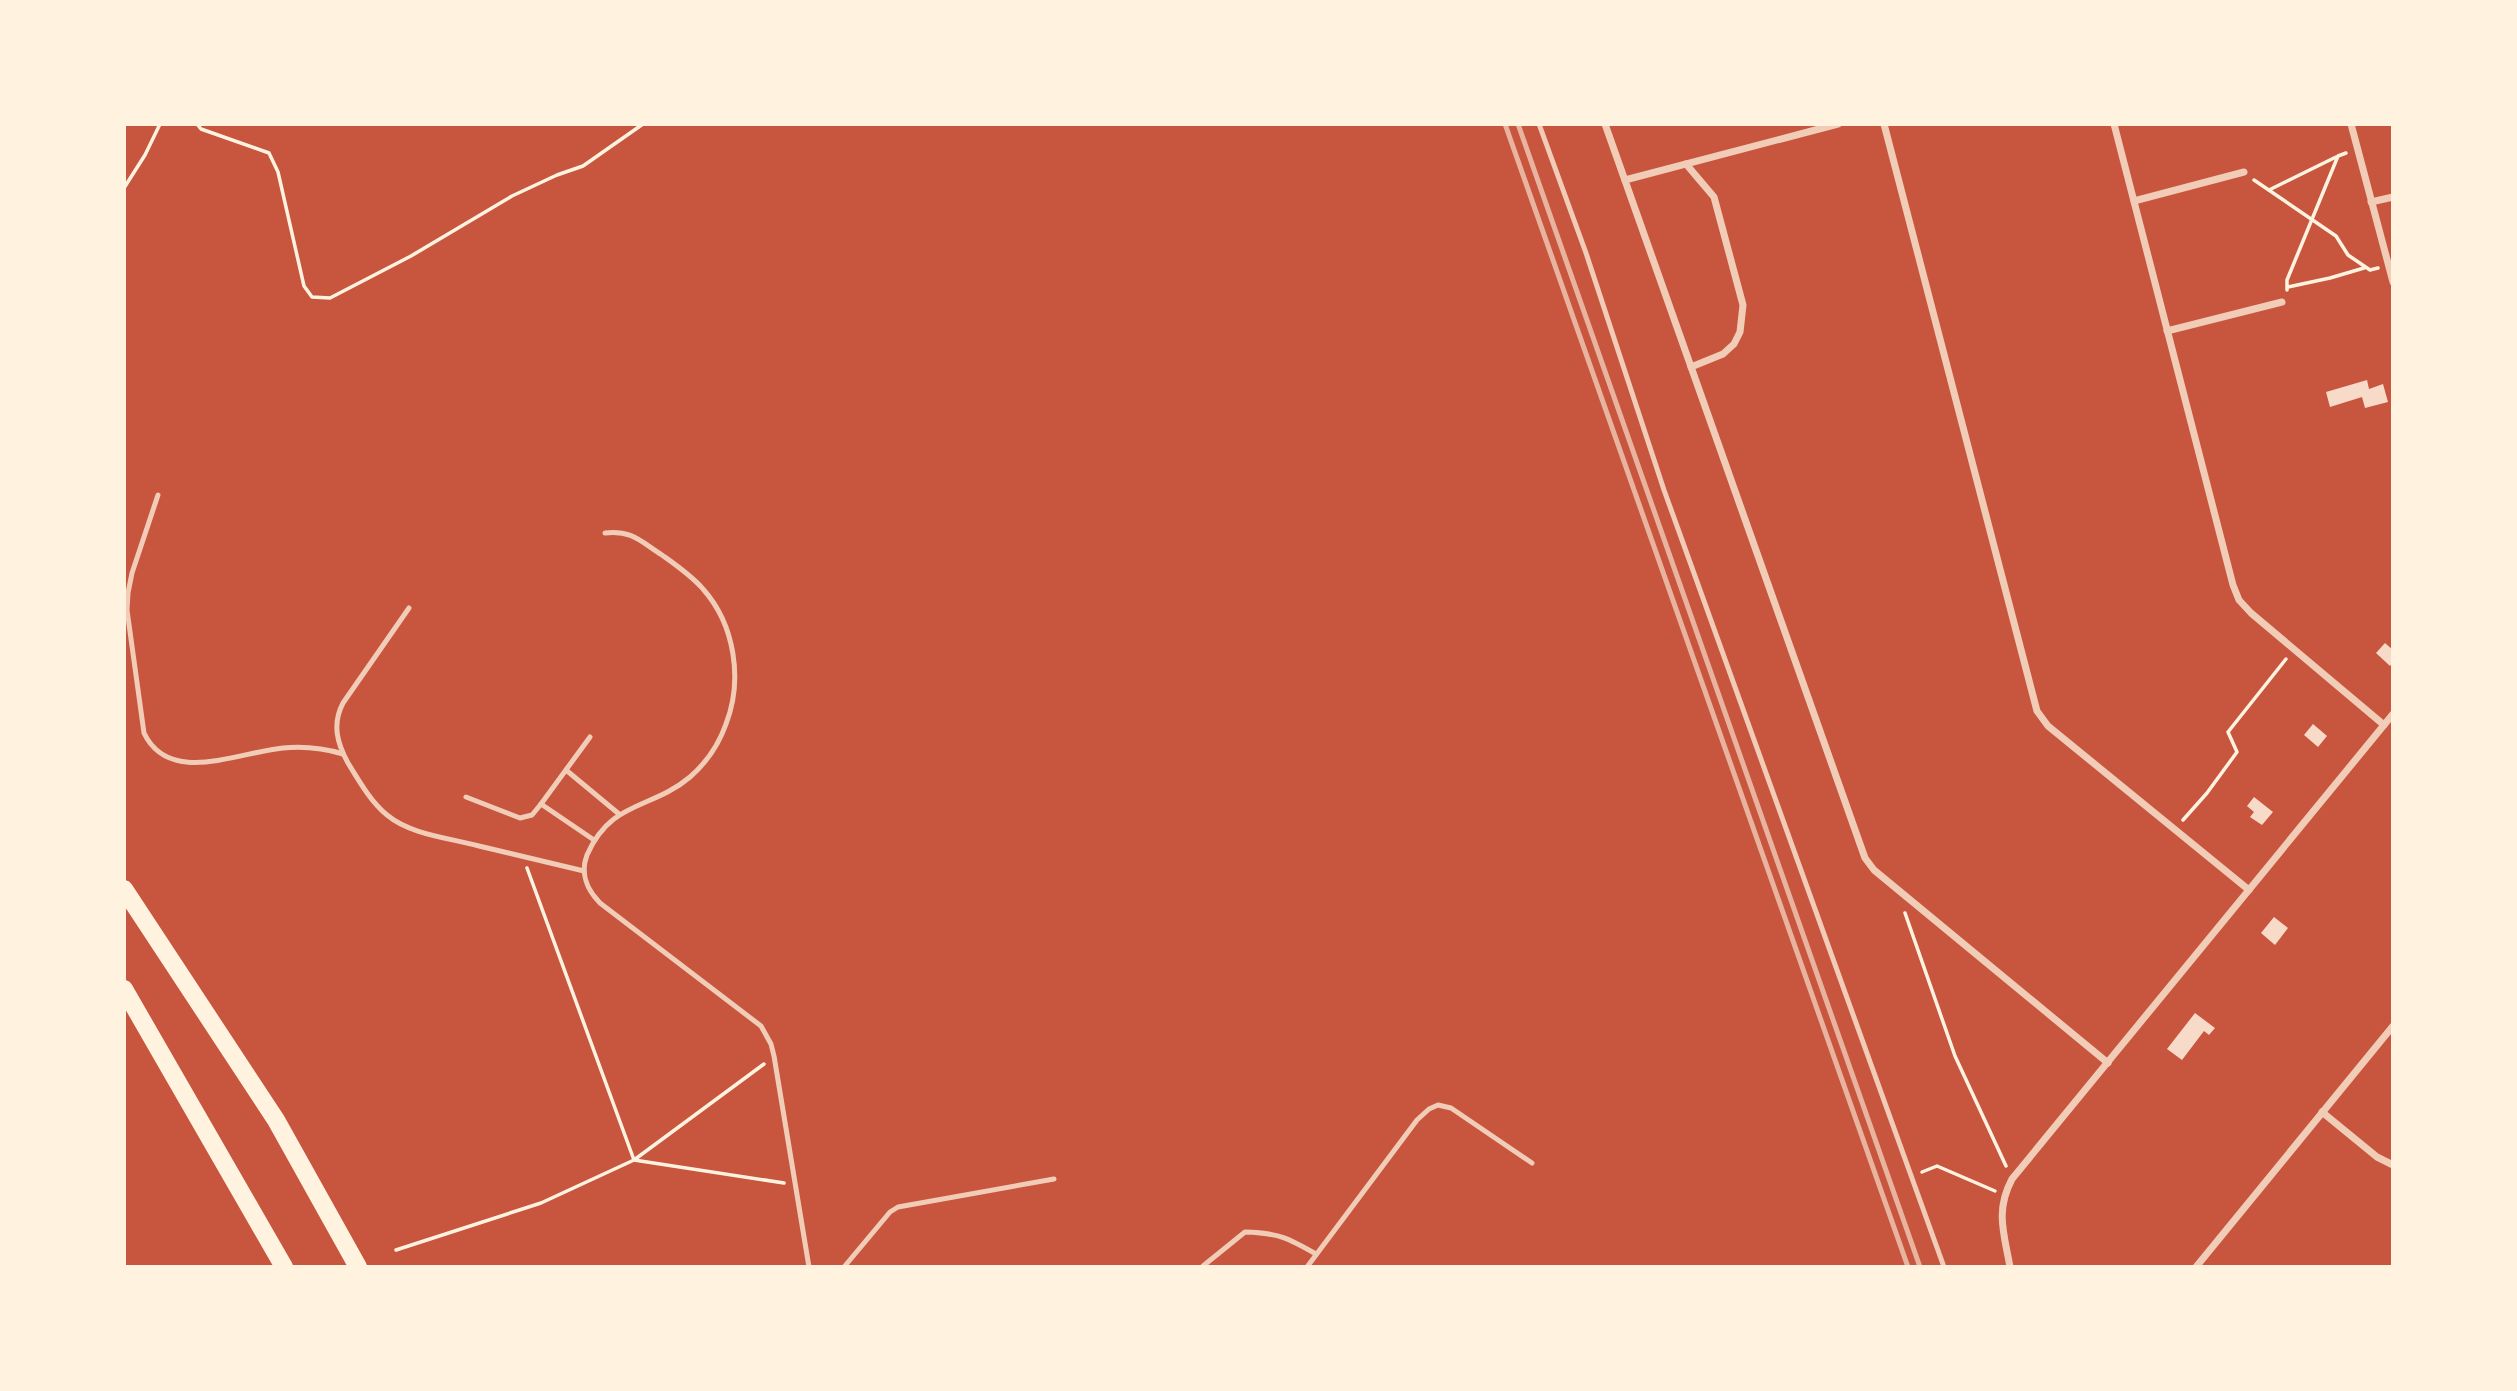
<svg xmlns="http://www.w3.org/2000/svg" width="2517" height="1391" viewBox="0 0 2517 1391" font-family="'Varela Round',sans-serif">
<rect width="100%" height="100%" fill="#c8553d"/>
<!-- building -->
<g fill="#f7dbc8">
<polygon points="2367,380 2369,389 2383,384 2388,402 2365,408 2362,397 2330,407 2326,392"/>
<polygon points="2385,643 2393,650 2393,662 2390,666 2376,653"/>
<polygon points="2313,724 2327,736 2318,747 2304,735"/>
<polygon points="2254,797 2273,812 2262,825 2250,817 2254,812 2247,806"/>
<polygon points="2274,917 2288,928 2275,945 2261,933"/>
<polygon points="2195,1013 2215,1028 2209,1035 2204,1031 2182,1060 2167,1049"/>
</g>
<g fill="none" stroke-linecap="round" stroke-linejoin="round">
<!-- path -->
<g stroke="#fff3e0" stroke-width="3.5">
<polyline points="197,124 201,129 269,153 278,172 304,286 312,297 330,298 411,256 512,196 557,175 583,166 643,124"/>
<polyline points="2254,180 2336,236 2348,255 2370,270 2378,268"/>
<polyline points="124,188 145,155 160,124"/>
<polyline points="2269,190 2336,157"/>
<polyline points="2288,287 2330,278 2364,268"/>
<polyline points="2287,290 2287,280 2338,156 2346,153"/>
<polyline points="2183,820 2207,793 2237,752 2228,732 2286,659"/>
<polyline points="527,868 634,1160 764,1064"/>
<polyline points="1905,913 1955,1056 2006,1166"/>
<polyline points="1922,1172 1937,1166 1995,1191"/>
<polyline points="396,1250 541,1203 634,1160 784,1183"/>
</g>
<!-- service -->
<g stroke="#f1ccb7" stroke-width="5">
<polyline points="1539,124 1586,253 1664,490 1944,1267"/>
<path d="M158,495L132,573L128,593L127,610L144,733C169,786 239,752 283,748C305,746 323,748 343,754"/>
<path d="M605,533C632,530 640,541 662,555C676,565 692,576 703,589C735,625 743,680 726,724C719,744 706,763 690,777C651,810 611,800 587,855C580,873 587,890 600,903L761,1026L771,1044L774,1056L809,1267"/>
<path d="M409,608L343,703C332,724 337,743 348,763C359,781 371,802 387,815C411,835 450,838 479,846C514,854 549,863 584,871"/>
<polyline points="566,770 619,814"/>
<polyline points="466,797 520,818 532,815 541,804 594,840"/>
<polyline points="541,804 590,737"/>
<path d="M1203,1266L1245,1232C1279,1233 1288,1238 1316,1254"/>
<polyline points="844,1267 890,1212 898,1207 1054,1179"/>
<polyline points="1307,1267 1417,1120 1429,1109 1438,1105 1451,1108 1532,1163"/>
</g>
<!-- minor -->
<g stroke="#f1ccb7" stroke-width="7">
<polyline points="1605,124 1865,858 1874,870 2108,1063"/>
<polyline points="1884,124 2037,711 2048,726 2249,890"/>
<polyline points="2114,124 2233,585 2239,600 2251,613 2384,725"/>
<polyline points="2351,124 2393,282"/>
<polyline points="1686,164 1714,197 1743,305 1740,332 1734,344 1723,354 1691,367"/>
<polyline points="1625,180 1838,124"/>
<polyline points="2134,201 2244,172"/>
<polyline points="2371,202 2393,197"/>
<polyline points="2167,331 2282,302"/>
<polyline points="2322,1112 2377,1157 2393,1165"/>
<path d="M2010,1267C2004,1233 1995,1211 2012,1179L2393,714"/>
<polyline points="2196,1267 2393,1026"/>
</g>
<!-- primary -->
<g stroke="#fff3e0" stroke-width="18">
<polyline points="124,889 276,1120 358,1267"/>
<polyline points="124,989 284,1267"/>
</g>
<!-- rail -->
<g stroke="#e9b49f" stroke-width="5">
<polyline points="1505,124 1908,1267"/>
<polyline points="1518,124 1920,1267"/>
</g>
</g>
<!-- border -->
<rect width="2517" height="1391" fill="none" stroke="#fff3e0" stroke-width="252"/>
</svg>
